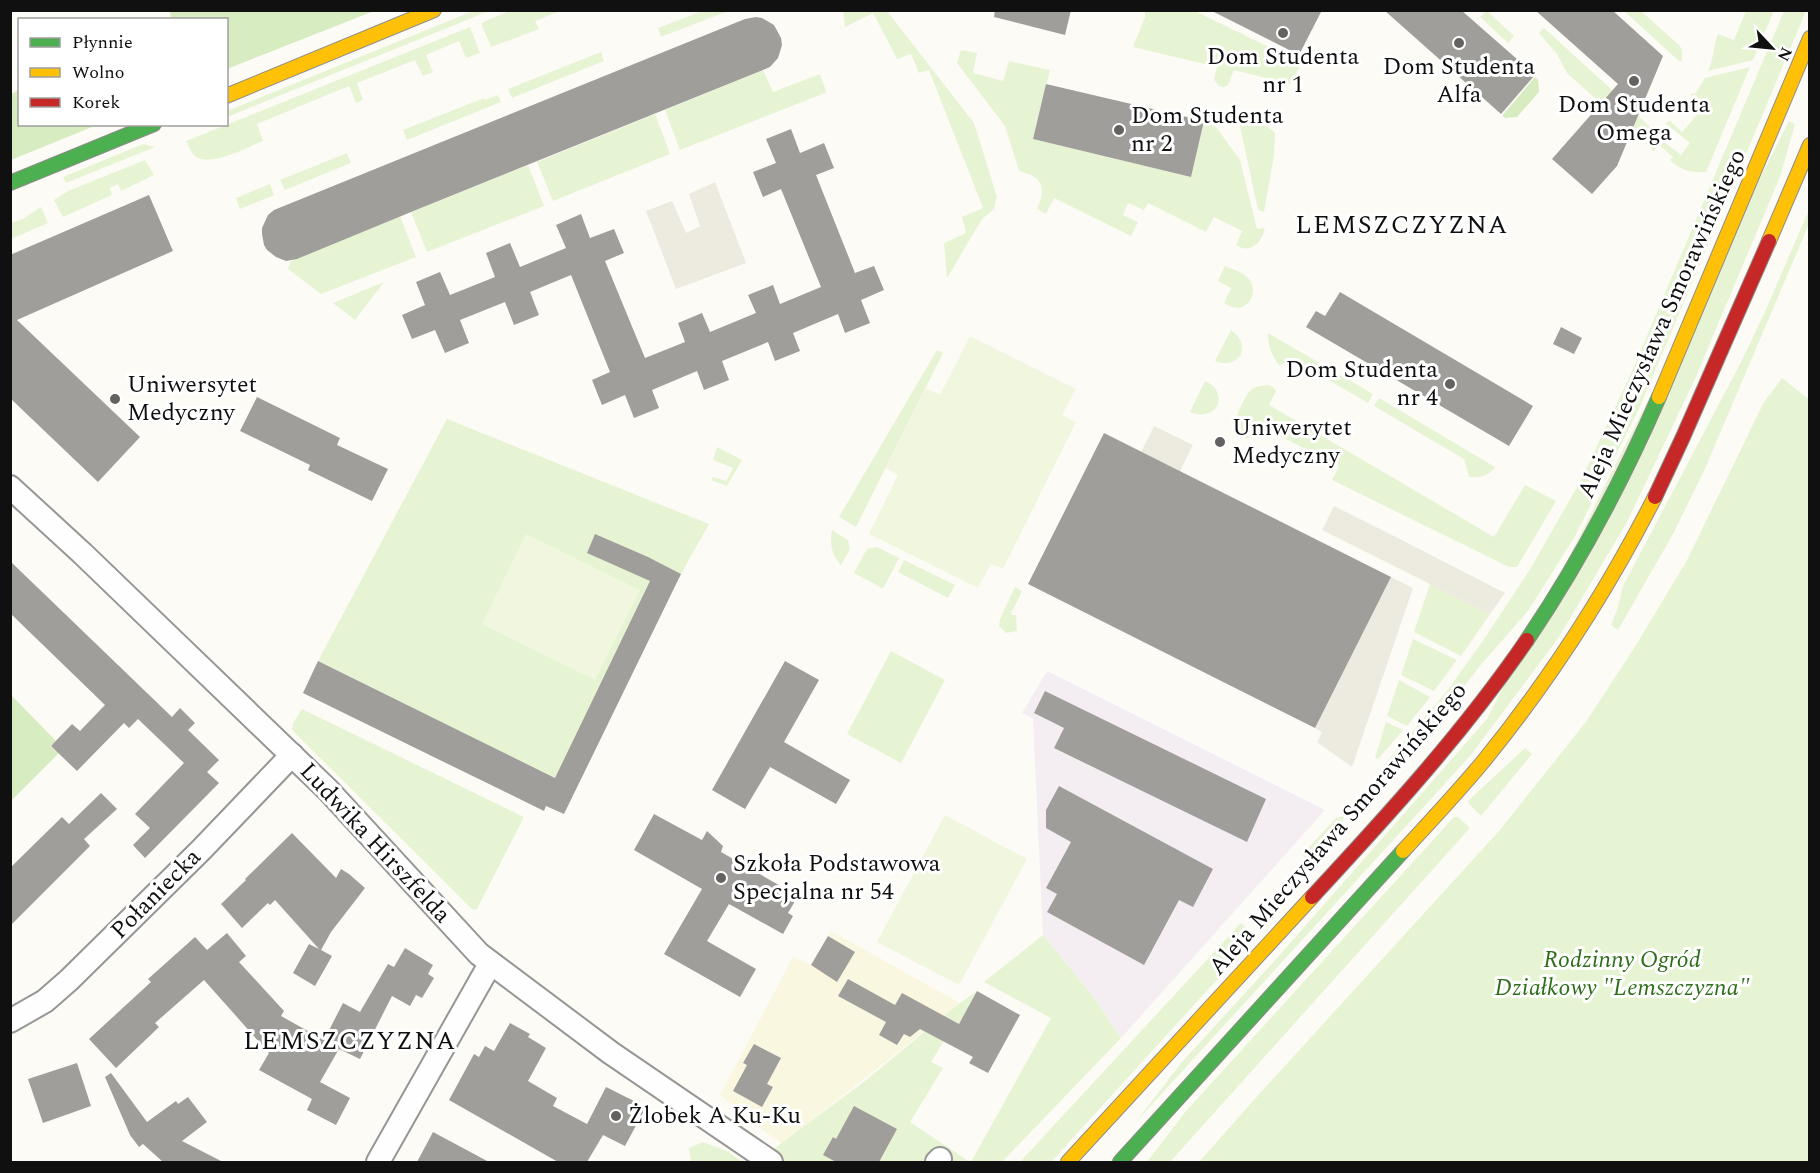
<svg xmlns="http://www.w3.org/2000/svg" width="1820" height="1173" viewBox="0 0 1820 1173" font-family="Spectral,serif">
<rect width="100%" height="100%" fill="#fcfbf6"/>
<!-- industrial -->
<polygon fill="#f4eef2" points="1047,671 1325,810 1121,1038 1096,1000 1043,935 1033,719 1022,713"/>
<!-- farmland -->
<polygon fill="#faf7e1" points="831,931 960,1003 782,1144 756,1125 720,1095 793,957 811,965"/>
<!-- green -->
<g fill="#e7f4d4">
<polygon points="512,10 560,10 560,11 535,21 539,29 491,47 481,23"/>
<polygon points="473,11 489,11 227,117 227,111"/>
<polygon points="702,11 728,11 661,37 658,28"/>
<polygon points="843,11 887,11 974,123 997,197 994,209 982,219 947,278 944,243 966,233 962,217 983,208 929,70 919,73 911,54 897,59 873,13 845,27"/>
<polygon points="1145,11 1195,11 1302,63 1290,84 1234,70 1228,85 1224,87 1219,86 1214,80 1217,67 1133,47 1145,17"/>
<polygon points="1487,11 1514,36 1508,43 1480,17"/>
<polygon points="1624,11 1641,11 1680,46 1682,50 1682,61 1679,61"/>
<path d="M1746,11H1774L1753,60L1708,71C1714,59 1713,46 1718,34L1734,40Z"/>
<polygon points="1784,11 1806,11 1639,409 1574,538 1528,611 1479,667 1450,705 1395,771 1378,780 1384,765 1447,691 1482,642 1529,571 1581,480 1633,369"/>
<path d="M470,27L480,53L466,58L459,41L426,55L433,72L423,76L415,60L357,83L363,100L356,103L349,86L257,124L263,141C248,147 211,167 196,157C191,153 189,147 186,141Z"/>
<path d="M1544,28L1634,110L1637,115L1657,133L1655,135L1681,155L1690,143L1665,123L1670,121L1682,132L1703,108L1691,96L1692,93L1695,94L1705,78L1750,67L1706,172C1692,173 1681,171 1670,160L1673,157L1659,145L1654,151L1567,73L1557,54L1539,33Z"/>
<path d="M961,50L977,53L973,73L1003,81L1009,61L1050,70L1033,139L1191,177L1204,121L1216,127L1240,160L1257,229L1265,228C1262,242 1251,255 1236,245L1242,231L1214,217L1206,232L1148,203L1144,210L1128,203L1123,215L1138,222L1131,236L1054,198L1046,214L1037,209C1047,188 1042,176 1019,171L1005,126L957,63Z"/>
<polygon points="601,52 604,61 512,98 508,89"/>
<polygon points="763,70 773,92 820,74 826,91 825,93 680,150 665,110"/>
<polygon points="498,95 501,102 407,140 403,130 484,98 485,100"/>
<polygon points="655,114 670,154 553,201 537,162"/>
<path d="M1238,117C1251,120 1265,123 1275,133L1274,156L1264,212L1258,210Z"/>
<polygon points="1789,121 1795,124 1780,177 1695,379 1627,522 1559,637 1471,755 1135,1123 1182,1062 1277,958 1487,719"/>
<polygon points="143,144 155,147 66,183 63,177"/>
<polygon points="347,153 351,163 285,190 280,180"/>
<polygon points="145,160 154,175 121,191 118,184 110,188 112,195 63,217 54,200 68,191"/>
<polygon points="528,165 544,206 427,252 411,212"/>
<polygon points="270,184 274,195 240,209 236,198"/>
<polygon points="41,207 48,223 11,239 11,223 23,219"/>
<polygon points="1809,210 1809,224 1704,471 1673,534 1618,630 1611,625 1617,610 1623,586 1739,366 1764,314"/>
<polygon points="400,216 416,257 321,294 288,269 291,261"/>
<path d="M1225,266C1232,269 1242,272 1247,277C1258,287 1253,306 1238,308C1233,308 1228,305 1224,303L1231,288L1218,281Z"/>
<polygon points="384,282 355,320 333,303"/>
<path d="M1231,330C1240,337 1244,343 1241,355C1234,364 1225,365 1215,361Z"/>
<path d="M1268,333L1373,394L1368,403L1296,361L1279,365C1271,355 1268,346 1268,333Z"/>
<polygon points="937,350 943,353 856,527 839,517"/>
<polygon points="1782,378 1810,400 1809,1162 1199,1162 1261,1092 1499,831 1585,723 1633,650 1686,562 1764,402"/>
<path d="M1205,381C1231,393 1217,423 1190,412Z"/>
<path d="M1268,385L1273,387L1276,391L1269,405L1494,537L1525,485L1556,501L1517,567H1509L1332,480L1339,466L1256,424L1249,438L1246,439C1233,429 1235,417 1242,404C1245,398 1248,392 1253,388C1258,386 1263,386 1268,385Z"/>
<path d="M1379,398L1495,467C1489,476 1480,478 1469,477L1464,459L1374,406Z"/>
<polygon points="447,419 709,524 681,574 555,778 318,661"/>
<polygon points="717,447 742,460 727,486 711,480 713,477 726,481 733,468 713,460"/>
<path d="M832,530L848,540L850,549L841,565C832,555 829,544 832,530Z"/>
<polygon points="877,547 899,558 884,587 882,588 854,573 867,549"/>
<polygon points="904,560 955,585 948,598 898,572"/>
<polygon points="1430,584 1490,614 1461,656 1414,632"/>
<polygon points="1015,587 1022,591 1013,610 1011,611 1012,615 1016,615 1017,631 1006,633 999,626 1000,619"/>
<polygon points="1413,639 1457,660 1434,691 1401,675"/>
<polygon points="891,651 945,680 901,763 847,734"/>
<polygon points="1399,680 1430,697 1407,726 1387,716"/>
<polygon points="302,709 524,817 477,909 473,910 292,730 293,723"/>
<polygon points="1386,722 1403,730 1378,759 1375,758"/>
<polygon points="1525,748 1532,754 1481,816 1469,804 1468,801"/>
<path d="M1344,816C1341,836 1324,849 1312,863L1302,855L1336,818Z"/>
<polygon points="1454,817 1458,817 1470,828 1170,1162 1147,1162 1186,1111"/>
<polygon points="1241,923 1249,930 1223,973 1051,1162 1020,1162"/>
<polygon points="1043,935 1096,1000 1121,1038 1002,1162 971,1162 1051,1018 984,982"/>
<polygon points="977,991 958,1026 954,1024 931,1062 943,1068 910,1122 970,1162 772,1162 763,1157 865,1081 960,1003"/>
<polygon points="703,1142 727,1151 743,1162 691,1162 689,1148"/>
</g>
<!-- forest -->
<g fill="#d8ecc1">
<polygon points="170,11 170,10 374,11 227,69 226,20 171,19"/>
<polygon points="1535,77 1538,80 1539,92 1517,117 1505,118 1502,116"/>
<polygon points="19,90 20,124 97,125 11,160 11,94"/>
<polygon points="11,695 56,741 50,746 59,753 11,801"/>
</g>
<!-- pitch -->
<g fill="#f0f7de">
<polygon points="970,336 1076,389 1062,415 1076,422 1003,569 991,564 978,588 869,534 898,475 886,468 926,388 940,395"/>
<polygon points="526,534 640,590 595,680 482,624"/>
<polygon points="945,815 1027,859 959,985 877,942"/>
</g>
<!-- plaza -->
<g fill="#edeae0">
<polygon points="715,182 746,263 676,289 646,211 672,201 686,233 700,226 689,194"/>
<polygon points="1154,426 1193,445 1180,471 1141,452"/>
<polygon points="1334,506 1392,535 1505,593 1490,614 1322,530"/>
<polygon points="1391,577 1413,588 1352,767 1317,742 1322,732 1315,728"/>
</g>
<!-- building -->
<g fill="#a09e9b">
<polygon points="995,10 1071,10 1065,35 994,17"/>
<polygon points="1210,10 1322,10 1299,55"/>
<polygon points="1384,10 1461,10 1535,75 1501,114"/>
<polygon points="1535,10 1612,10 1663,56 1617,166 1592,194 1552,159 1618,84"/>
<polygon points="756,17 762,18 774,25 781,38 782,45 778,58 770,67 763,70 411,212 297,259 286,261 276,257 267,250 264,245 262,234 262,228 268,215 274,210 745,19"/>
<polygon points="1046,84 1204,121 1191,177 1033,139"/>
<polygon points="791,129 800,153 824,143 834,168 816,175 855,273 874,266 884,290 861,300 870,323 845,333 838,314 793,333 800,351 775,361 768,342 722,361 729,380 704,390 697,371 652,390 659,408 634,418 625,395 602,405 592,380 610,372 571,275 530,292 539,315 514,325 505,302 460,320 469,343 445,353 435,330 412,339 402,315 425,305 416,282 440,272 450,295 495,277 486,253 510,243 520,267 566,248 556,225 581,214 590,238 614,229 624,253 605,261 645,358 685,342 678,323 702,313 710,332 756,313 748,295 773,285 780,304 821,287 781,189 763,197 753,172 776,163 766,139"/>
<polygon points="149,195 173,251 17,320 140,437 98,482 10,398 10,255"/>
<polygon points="1340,292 1533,406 1509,446 1306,327 1316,311 1325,316"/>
<polygon points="1561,327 1582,338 1574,354 1553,344"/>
<polygon points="257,397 340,438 337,445 388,469 372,501 308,470 310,465 240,431"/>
<polygon points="1104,433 1391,577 1315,728 1028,584"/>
<polygon points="595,534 648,557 681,574 564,814 546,806 544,811 303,693 318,661 555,778 650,581 587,553"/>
<polygon points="10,561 172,717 180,708 195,723 188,730 219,760 207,772 219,783 145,858 133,845 150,828 135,814 184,763 138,719 129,728 124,723 77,771 51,746 72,724 80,731 105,705 10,613"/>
<polygon points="785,661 819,680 784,742 850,780 836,804 770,767 745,809 712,790"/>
<polygon points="1045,691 1266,799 1247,842 1054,748 1064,728 1034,713"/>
<polygon points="1059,786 1213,869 1193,907 1179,900 1144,965 1047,912 1057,894 1046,888 1071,842 1046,828 1046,810"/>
<polygon points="101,793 117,809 84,839 90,846 10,926 10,868 62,817 69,824"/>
<polygon points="654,814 702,840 707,831 723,846 721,852 798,896 788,913 793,916 783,934 729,904 707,941 756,969 740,997 664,954 702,889 634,850"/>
<polygon points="292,833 336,878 341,869 349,874 365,888 331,932 321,950 332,956 315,986 293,973 309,944 319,949 275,900 270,905 268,903 242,928 221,904 246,880 245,879"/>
<polygon points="227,933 246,956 239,962 284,1011 281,1016 324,1040 343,1003 360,1012 388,964 394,967 405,948 433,965 428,974 434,978 422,998 416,995 410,1006 392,996 360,1059 339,1049 320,1082 350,1098 336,1125 307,1110 312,1099 259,1070 269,1053 204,980 155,1023 159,1027 116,1068 89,1039 151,982 148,979 195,937 207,950"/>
<polygon points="828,936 855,952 837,982 811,965"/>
<polygon points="848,979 895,1005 902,993 959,1024 977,991 1020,1015 988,1073 969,1063 973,1057 920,1029 910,1037 904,1034 897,1045 879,1035 886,1022 838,996"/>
<polygon points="510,1023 530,1034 528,1037 546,1048 528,1081 557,1098 553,1106 587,1124 606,1087 646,1107 625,1146 603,1135 587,1162 558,1162 449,1100 474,1054 479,1057 485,1046 494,1051"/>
<polygon points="754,1044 781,1058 767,1084 773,1087 762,1107 733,1091 747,1065 743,1063"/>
<polygon points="77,1063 91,1106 43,1123 28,1079"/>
<polygon points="111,1073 147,1122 176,1101 178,1104 188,1097 207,1122 182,1141 223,1162 163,1162 143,1144 139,1147 130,1135 105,1077"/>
<polygon points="854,1106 897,1129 879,1162 836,1162 823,1155 833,1137 836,1139"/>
<polygon points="433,1132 489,1162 417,1162"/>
</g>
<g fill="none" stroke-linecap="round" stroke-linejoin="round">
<!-- street casing -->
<g stroke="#969694" stroke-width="26">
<g id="street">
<polyline points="10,487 83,554 328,790 479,954 611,1053 771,1162"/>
<polyline points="10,1021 45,1001 69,980 201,850 292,755"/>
<polyline points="378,1162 490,964"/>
<polyline points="937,1162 940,1159"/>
</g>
</g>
<!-- fast casing -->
<g stroke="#8d8c8a" stroke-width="16">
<g id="fast">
<polyline points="10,183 154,124"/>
<path d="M1527,640C1579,563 1622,482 1659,397"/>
<polyline points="1120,1162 1403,851"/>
</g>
</g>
<!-- slow casing -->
<g stroke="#8d8c8a" stroke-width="16">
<g id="slow">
<polyline points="226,96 434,10"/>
<polyline points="1769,241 1810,145"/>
<polyline points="1659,397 1810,38"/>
<path d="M1403,851C1430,822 1457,793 1482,763C1549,681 1607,591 1655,497"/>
<polyline points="1068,1162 1312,897"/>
</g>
</g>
<!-- jam casing -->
<g stroke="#8d8c8a" stroke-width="16">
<g id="jam">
<polyline points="1655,497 1683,437 1769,241"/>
<path d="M1312,897C1388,815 1464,732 1527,640"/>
</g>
</g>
<!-- street -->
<use href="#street" stroke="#fffefe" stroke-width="22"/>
<!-- fast -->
<use href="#fast" stroke="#4caf50" stroke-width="14"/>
<!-- slow -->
<use href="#slow" stroke="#ffc107" stroke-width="14"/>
<!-- jam -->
<use href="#jam" stroke="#c62828" stroke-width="14"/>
</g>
<!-- markers -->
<g fill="#636260" stroke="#fff" stroke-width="2">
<circle cx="1283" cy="33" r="6"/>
<circle cx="1459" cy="43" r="6"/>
<circle cx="1634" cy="81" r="6"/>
<circle cx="1119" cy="130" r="6"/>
<circle cx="1450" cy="384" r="6"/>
<circle cx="115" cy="399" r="6"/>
<circle cx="1220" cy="442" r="6"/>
<circle cx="721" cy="878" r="6"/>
<circle cx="616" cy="1116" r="6"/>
</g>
<g text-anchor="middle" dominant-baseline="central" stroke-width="6" stroke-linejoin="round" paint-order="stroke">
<!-- poi labels -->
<g font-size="24" fill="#101010" stroke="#fff" text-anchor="start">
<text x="1283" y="57" text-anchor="middle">Dom Studenta<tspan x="1283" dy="28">nr 1</tspan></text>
<text x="1459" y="67" text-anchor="middle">Dom Studenta<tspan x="1459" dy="28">Alfa</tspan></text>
<text x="1634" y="105" text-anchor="middle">Dom Studenta<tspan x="1634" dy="28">Omega</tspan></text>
<text x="1131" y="116">Dom Studenta<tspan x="1131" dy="28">nr 2</tspan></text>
<text x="1438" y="370" text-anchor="end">Dom Studenta<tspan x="1438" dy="28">nr 4</tspan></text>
<text x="127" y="385">Uniwersytet<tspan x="127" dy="28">Medyczny</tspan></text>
<text x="1232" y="428">Uniwerytet<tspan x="1232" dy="28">Medyczny</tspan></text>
<text x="733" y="864">Szkoła Podstawowa<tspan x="733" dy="28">Specjalna nr 54</tspan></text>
<text x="628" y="1116">Żlobek A Ku-Ku</text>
</g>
<!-- street labels -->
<g font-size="24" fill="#101010" stroke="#fff">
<text transform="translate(1662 324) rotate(-66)">Aleja Mieczysława Smorawińskiego</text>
<text transform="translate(1338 829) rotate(-49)">Aleja Mieczysława Smorawińskiego</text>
<text transform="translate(375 843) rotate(47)">Ludwika Hirszfelda</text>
<text transform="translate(156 894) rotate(-45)">Połaniecka</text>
</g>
<!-- park labels -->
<g font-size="24" font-style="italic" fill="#2f6e1a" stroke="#fff">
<text x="1622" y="960">Rodzinny Ogród<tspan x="1622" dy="28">Działkowy "Lemszczyzna"</tspan></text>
</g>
<!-- neighbourhood labels -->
<g font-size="26" letter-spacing="1.5" fill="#101010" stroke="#fff">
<text x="1402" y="225">LEMSZCZYZNA</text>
<text x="350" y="1041">LEMSZCZYZNA</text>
</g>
</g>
<!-- border -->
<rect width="1820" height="1173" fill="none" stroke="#101010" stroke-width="24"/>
<!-- legend -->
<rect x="18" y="18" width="210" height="108" fill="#ffffff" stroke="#9f9f9f" stroke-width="1.5"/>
<rect x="30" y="38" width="30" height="9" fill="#4caf50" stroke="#9f9f9f" stroke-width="1.5"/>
<text x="72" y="48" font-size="18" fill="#101010">Płynnie</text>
<rect x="30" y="68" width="30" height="9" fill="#ffc107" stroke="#9f9f9f" stroke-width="1.5"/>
<text x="72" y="78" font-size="18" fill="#101010">Wolno</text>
<rect x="30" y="98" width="30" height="9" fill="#c62828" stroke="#9f9f9f" stroke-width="1.5"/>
<text x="72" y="108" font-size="18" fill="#101010">Korek</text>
<!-- north arrow -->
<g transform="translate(1772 48) rotate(116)" stroke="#ffffff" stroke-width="4.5" paint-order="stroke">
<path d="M0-4.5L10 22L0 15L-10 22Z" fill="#101010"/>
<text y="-9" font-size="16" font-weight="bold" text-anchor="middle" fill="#101010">N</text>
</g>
</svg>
